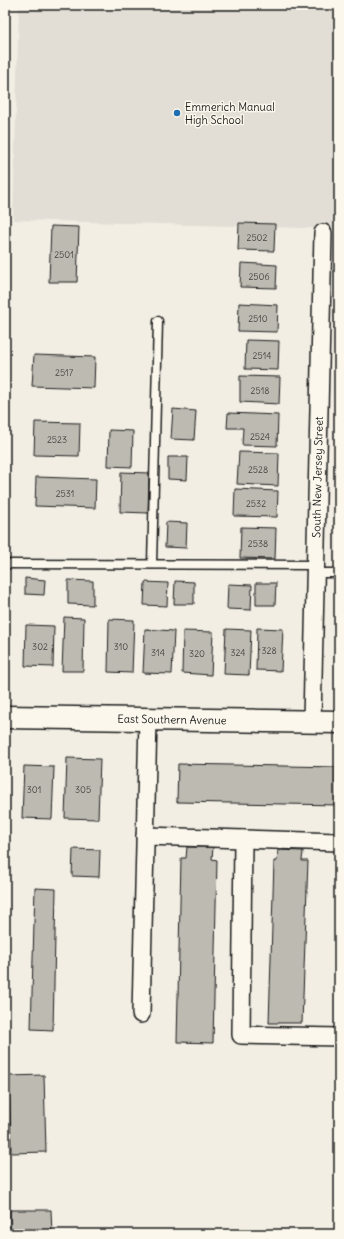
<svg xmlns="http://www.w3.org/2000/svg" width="344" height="1239" viewBox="0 0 344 1239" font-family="Delius,sans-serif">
<rect width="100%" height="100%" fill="#f2eee4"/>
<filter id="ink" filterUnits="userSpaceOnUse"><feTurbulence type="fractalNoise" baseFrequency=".025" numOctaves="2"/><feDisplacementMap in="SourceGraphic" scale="8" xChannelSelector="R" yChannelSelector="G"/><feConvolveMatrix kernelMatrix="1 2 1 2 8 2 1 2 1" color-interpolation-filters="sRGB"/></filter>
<g filter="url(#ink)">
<!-- built -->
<polygon fill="#e2ded5" points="19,5 339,5 339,229 13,220"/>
<!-- building -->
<g fill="#bdbab1" stroke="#1c1c1c">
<polygon points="239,223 275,224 274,251 238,250"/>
<polygon points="51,226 79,227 77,282 49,282"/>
<polygon points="241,263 277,265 276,288 240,287"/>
<polygon points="239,303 278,305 277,332 238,331"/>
<polygon points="246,340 279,341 278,370 245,369"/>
<polygon points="34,355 95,357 94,388 32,386"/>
<polygon points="240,376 280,377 279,404 240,402"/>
<polygon points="173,409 196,411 194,440 171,439"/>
<polygon points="228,413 278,415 277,446 242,445 243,428 227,428"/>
<polygon points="35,422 80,423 79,456 34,455"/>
<polygon points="109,430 133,431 132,467 108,466"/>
<polygon points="239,452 279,453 278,486 237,484"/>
<polygon points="168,457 188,457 187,480 168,479"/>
<polygon points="121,472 149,473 148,513 120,512"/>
<polygon points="36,477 96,479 95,508 35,506"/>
<polygon points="235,489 278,491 277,517 234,516"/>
<polygon points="166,522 187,523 186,548 165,547"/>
<polygon points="241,527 276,528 275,559 240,558"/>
<polygon points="25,578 45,580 44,595 25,594"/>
<polygon points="68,580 93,581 93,605 68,604"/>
<polygon points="175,581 194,582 194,604 174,604"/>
<polygon points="145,582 168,583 167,606 144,605"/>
<polygon points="256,583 276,583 275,605 256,605"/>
<polygon points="228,584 252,585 251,610 227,609"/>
<polygon points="64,617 84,618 83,671 62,671"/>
<polygon points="109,619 134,620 132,673 108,672"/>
<polygon points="26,625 54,626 53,667 25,666"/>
<polygon points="257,628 283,629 281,671 256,670"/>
<polygon points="145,629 174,631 172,674 143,673"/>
<polygon points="226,629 251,630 249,675 224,674"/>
<polygon points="183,631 213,632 211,675 182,673"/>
<polygon points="67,758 100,759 98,819 65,818"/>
<polygon points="178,764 339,767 339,805 177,802"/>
<polygon points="24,766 54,767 52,819 22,818"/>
<polygon points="187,847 213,847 212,859 217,860 213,1043 177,1042 181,858 186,858"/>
<polygon points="73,849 100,850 99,877 72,876"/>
<polygon points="278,850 303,851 302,861 308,861 302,1023 269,1023 274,861 277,861"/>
<polygon points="35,888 56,889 53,1030 31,1029"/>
<polygon points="44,1075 46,1152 11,1153 9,1076"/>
<polygon points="10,1210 51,1210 52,1234 10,1234"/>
</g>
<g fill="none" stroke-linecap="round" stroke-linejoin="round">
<!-- lane casing -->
<g stroke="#1c1c1c" stroke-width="11">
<g id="lane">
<polyline points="5,564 315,565"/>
<polyline points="152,564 158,321"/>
<polyline points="315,573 339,573"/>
</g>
</g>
<!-- street casing -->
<g stroke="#1c1c1c" stroke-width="20">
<g id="street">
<path id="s1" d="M312,721L323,233"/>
<polyline points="145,836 339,842"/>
<polyline points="243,839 241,1035 339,1037"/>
<polyline points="141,1014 148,719"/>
</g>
</g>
<!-- secondary casing -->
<g stroke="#1c1c1c" stroke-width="25">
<g id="secondary">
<path id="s2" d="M5,717L339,722"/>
</g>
</g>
<!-- lane -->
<use href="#lane" stroke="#fbf7ec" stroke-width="8"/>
<!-- street -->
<use href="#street" stroke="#fbf7ec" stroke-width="17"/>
<!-- secondary -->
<use href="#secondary" stroke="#fbf7ec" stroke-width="22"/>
</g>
</g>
<!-- markers -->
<circle fill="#1f6fb2" stroke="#fbf7ec" stroke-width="1.5" cx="177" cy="113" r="4"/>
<g text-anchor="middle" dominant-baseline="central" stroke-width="3" stroke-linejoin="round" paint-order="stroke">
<!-- number labels -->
<g font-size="9" fill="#444441">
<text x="257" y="237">2502</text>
<text x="64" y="254">2501</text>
<text x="259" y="276">2506</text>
<text x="258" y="318">2510</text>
<text x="262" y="355">2514</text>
<text x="64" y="372">2517</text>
<text x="260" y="390">2518</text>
<text x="260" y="436">2524</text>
<text x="57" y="439">2523</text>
<text x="258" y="469">2528</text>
<text x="65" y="493">2531</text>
<text x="256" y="503">2532</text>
<text x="258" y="543">2538</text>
<text x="40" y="646">302</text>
<text x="121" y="646">310</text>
<text x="269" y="650">328</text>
<text x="158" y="652">314</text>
<text x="238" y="652">324</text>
<text x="197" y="653">320</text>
<text x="34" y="789">301</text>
<text x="83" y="789">305</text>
</g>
<!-- poi labels -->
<g font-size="11" fill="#1c1c1c" stroke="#fbf7ec" text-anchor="start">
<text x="185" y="107">Emmerich Manual<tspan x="185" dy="13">High School</tspan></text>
</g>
<!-- street labels -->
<g font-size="11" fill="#1c1c1c" stroke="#fbf7ec">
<text stroke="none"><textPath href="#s1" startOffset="244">South New Jersey Street</textPath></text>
<text stroke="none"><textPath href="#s2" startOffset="167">East Southern Avenue</textPath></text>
</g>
</g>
<!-- margin -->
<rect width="344" height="1239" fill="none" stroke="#fbf7ec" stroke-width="20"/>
<rect x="10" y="10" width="324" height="1219" fill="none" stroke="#1c1c1c" stroke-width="1.5" filter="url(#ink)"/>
</svg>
